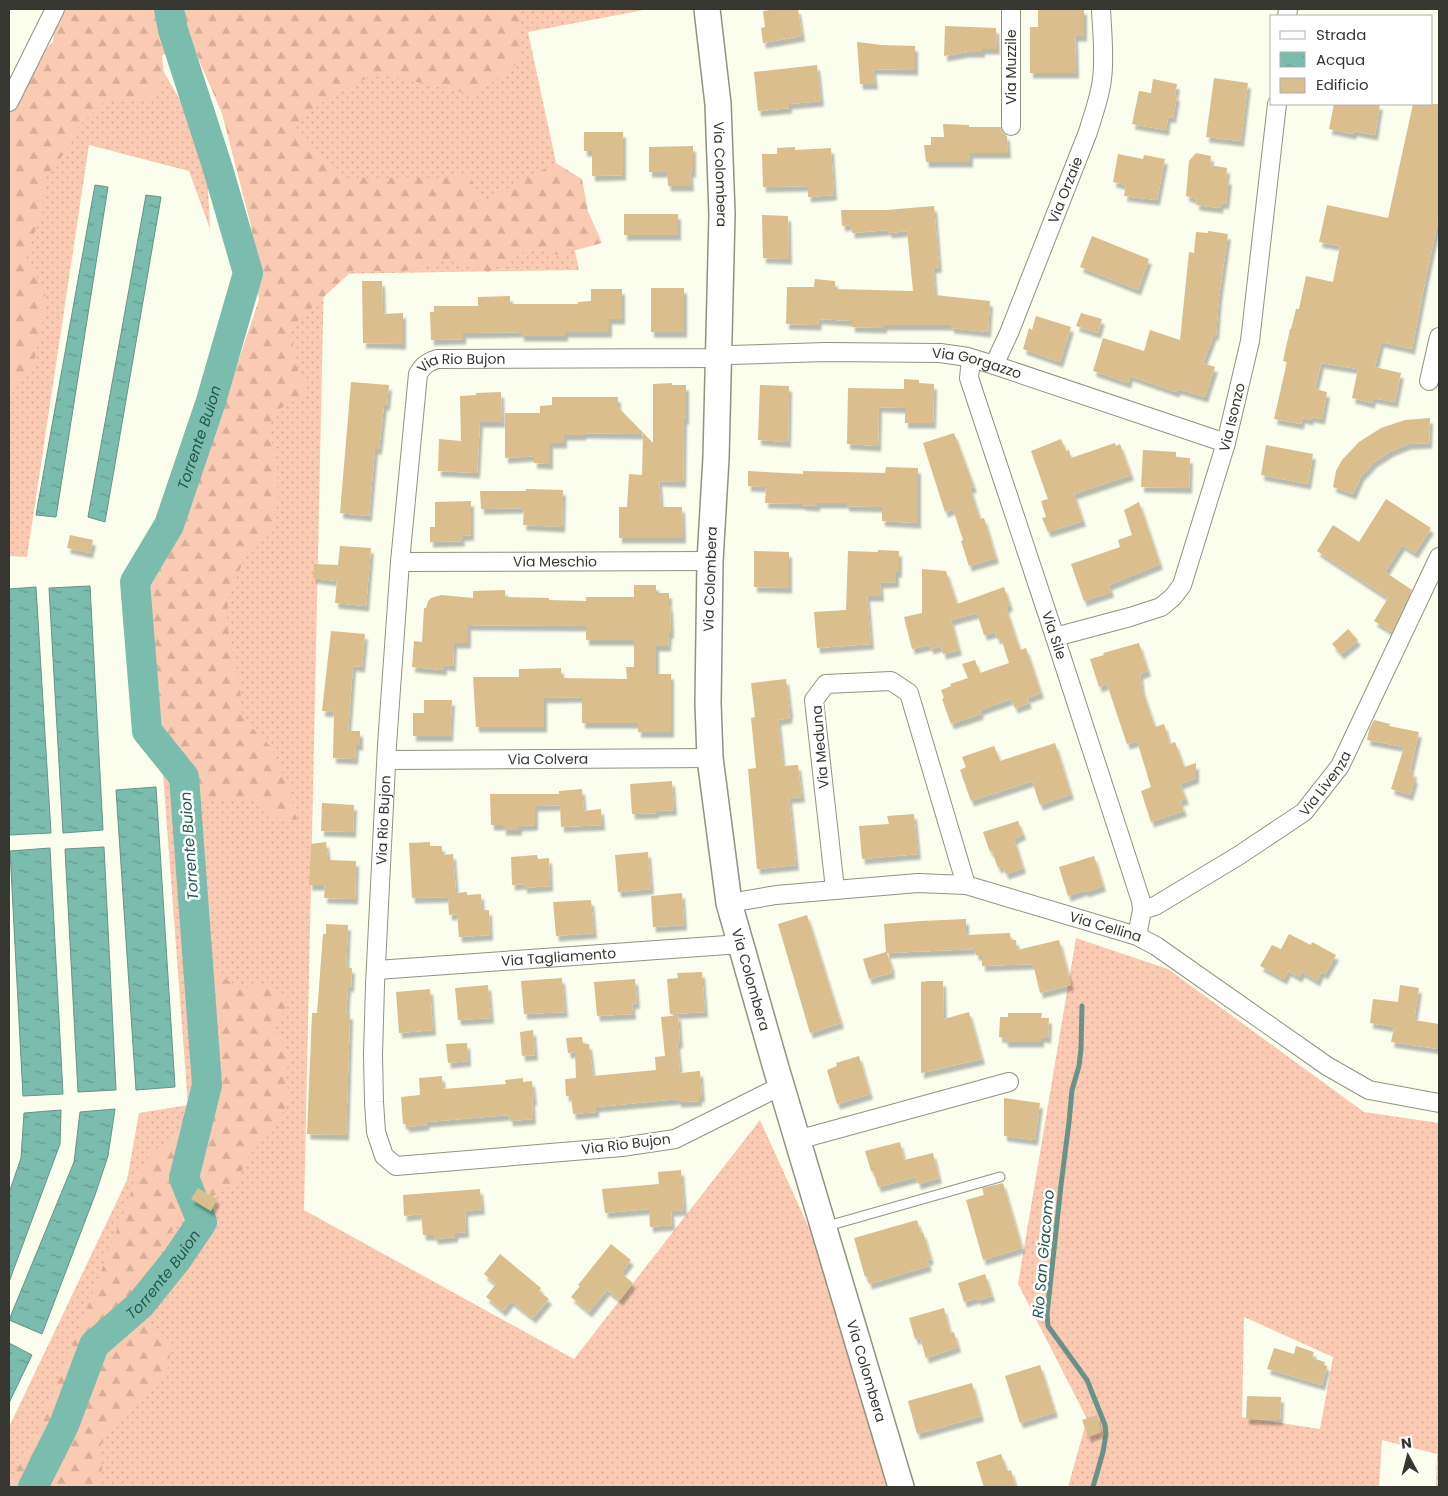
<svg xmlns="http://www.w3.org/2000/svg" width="1448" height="1496" viewBox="0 0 1448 1496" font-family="Poppins,sans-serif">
<defs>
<pattern id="grass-dots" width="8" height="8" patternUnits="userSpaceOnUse" patternTransform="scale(1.25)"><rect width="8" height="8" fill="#fbcab2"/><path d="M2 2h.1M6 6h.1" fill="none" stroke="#d8ae99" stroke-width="1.8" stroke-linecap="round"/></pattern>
<pattern id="forest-firs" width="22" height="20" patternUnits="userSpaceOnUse" patternTransform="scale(1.25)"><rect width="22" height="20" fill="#fbcab2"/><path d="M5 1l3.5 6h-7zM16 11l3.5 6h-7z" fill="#d8ae99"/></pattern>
<pattern id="water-ripples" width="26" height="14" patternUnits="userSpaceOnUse" patternTransform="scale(1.25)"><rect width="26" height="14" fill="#7abcae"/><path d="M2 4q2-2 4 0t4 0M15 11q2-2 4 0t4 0" fill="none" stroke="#659a8e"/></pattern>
<filter id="shadow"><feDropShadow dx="3" dy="5.5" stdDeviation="1" flood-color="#0004"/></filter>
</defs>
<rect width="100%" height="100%" fill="#fbfeec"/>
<!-- grass -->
<g fill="url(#grass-dots)" fill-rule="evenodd">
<polygon points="177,9 649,9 528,32 579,270 324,274 304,1210 574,1359 760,1120 809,1228 893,1487 9,1487 9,1427 127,1180 139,1113 188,1105 162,761 139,735 124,602 223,407 259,300 251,225 222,113"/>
<polygon points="147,43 206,145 210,229 189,171 89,145 27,557 9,556 9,152"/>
<path d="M1076,938L1168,969L1364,1112L1439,1123V1487H1436L1437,1454L1382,1440L1379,1487H1068L1087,1419L1018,1284ZM1244,1317L1333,1357L1320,1429L1242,1417Z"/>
</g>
<!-- forest -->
<g fill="url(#forest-firs)">
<path d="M56,9H166L171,28L173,48L162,56C165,79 164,83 147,100L115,99L104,102L79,126L67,150L45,178L42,216L29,244L26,259L45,290V312L37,344L34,367L12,392L9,416V91L18,76L53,42Z"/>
<polygon points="177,9 545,9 520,11 521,61 474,95 377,73 327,98 293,128 340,178 440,178 469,176 484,201 556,163 582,179 588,211 602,243 558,255 531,248 488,272 449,260 400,272 353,270 290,328 298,371 309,392 281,408 269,426 277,467 278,496 274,525 246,555 228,597 227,623 240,688 243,719 271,747 289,787 297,820 271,817 259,801 190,801 162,761 139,735 124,602 223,407 259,300 251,225 222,113"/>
<polygon points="199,970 214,971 240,988 272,986 290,999 275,1028 291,1056 285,1076 290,1098 278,1122 250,1153 237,1182 179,1216 144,1287 149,1322 171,1350 166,1375 140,1404 114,1422 100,1446 102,1467 100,1487 9,1487 9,1481 29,1451 79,1329 139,1172 151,1152 176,1137 188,1105 223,1072 221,1052 222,1022 202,1005"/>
</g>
<!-- water -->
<g fill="url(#water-ripples)" stroke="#669488">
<polygon points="95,185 108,187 56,517 36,515"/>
<polygon points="146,195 161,197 105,522 88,517"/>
<polygon points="90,586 103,830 63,833 49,588"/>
<polygon points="36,587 51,833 9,835 9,589"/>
<polygon points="156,787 175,1087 136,1090 116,790"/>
<polygon points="104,847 116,1090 78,1092 65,849"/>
<polygon points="50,848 63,1094 23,1096 10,851"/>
<polygon points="115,1109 108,1156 95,1195 42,1334 9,1320 74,1162 80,1112"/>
<polygon points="61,1110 60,1144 9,1282 9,1193 21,1158 24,1113"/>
<polygon points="9,1343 32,1355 9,1403"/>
</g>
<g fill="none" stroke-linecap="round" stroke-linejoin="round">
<!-- stream -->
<polyline stroke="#669488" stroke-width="5" points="1082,1006 1081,1049 1079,1066 1072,1090 1069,1122 1061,1185 1047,1314 1048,1326 1087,1380 1105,1425 1106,1434 1103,1452 1093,1487"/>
<!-- river -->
<path stroke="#7abcae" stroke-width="30" id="s1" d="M33,1487L64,1425L94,1345L140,1305L177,1259L202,1222L184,1178L207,1085L184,777L147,731L135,582L169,525L211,401L248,273L218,169L173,30L169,9"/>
</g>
<!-- building -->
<g fill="#dabe8d" filter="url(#shadow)">
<polygon points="778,9 798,9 802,36 763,43 761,28 765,27 763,11"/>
<polygon points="1038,9 1084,9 1084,36 1075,36 1076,73 1030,73 1030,27 1038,27"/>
<polygon points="945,26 996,28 997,49 982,49 982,52 967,52 944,56"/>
<polygon points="857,42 882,45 915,46 915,70 873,69 875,84 860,84"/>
<polygon points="817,65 821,101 789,104 789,108 758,111 754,72"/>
<polygon points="1214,78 1248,83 1241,141 1206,137"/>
<polygon points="1153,79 1177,84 1175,95 1177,96 1173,118 1168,117 1166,130 1132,124 1139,91 1151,93"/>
<polygon points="1334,104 1380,104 1375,135 1354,131 1353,134 1329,129"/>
<polygon points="1413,104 1439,104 1439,216 1426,277 1412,349 1381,342 1375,367 1401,373 1395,402 1373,398 1372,403 1352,398 1358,369 1321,363 1315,389 1327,392 1322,419 1311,417 1310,420 1302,418 1301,424 1274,419 1287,362 1283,361 1290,329 1291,329 1296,309 1299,309 1306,276 1333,282 1340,246 1319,242 1327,205 1388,218"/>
<polygon points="943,124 969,125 969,127 1001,127 1002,132 1007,136 1008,153 970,153 970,162 926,162 924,145 931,145 931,137 944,137"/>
<polygon points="584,132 623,132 623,175 592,176 592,151 584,151"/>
<polygon points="693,146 693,172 690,172 691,186 668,186 667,172 649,172 649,147"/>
<polygon points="795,147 795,150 831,148 834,195 808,197 808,186 763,187 762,154 777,154 777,148"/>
<polygon points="1196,153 1211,156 1210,165 1227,168 1226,179 1229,179 1226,204 1221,203 1220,208 1196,205 1197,199 1186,196 1189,161"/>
<polygon points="1118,154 1143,159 1144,155 1165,159 1157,200 1124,196 1126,185 1113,182"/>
<polygon points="934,206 939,267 933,268 935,295 990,301 988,332 951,328 951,325 884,325 884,328 852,327 852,321 819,319 818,325 786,324 787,287 814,287 815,279 835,281 835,289 913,291 907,231 889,233 888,230 852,233 851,225 842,226 841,210 886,210"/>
<rect x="624" y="214" width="54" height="21"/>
<polygon points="762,215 788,216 789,259 763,258"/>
<polygon points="1208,231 1228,234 1219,297 1216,335 1214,334 1203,363 1215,367 1205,397 1178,389 1176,392 1130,376 1128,383 1093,371 1103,338 1144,351 1150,330 1180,340 1189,252 1194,253 1196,232 1208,233"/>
<polygon points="1092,236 1149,259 1138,290 1080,267"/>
<polygon points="362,281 382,281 383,314 403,313 403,344 363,343"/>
<rect x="651" y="288" width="33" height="44"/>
<polygon points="591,289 622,289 622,319 609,319 609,332 565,332 565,336 521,336 521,332 463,333 463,339 431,340 430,312 434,312 434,306 478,306 478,297 510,296 510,304 578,304 578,302 591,301"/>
<polygon points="1081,313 1102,319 1098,333 1076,326"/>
<polygon points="1036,316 1071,327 1060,362 1023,349 1029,328 1032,330"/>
<polygon points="904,379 919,380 919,383 934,384 933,423 905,423 905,408 879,407 878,446 847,444 848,388 904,389"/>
<polygon points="351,382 389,385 387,405 384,405 379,449 375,449 369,516 340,513"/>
<polygon points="672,383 672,385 686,385 686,419 684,419 683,482 659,481 661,507 682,507 683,538 619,538 619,507 627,507 629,474 642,475 643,434 583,433 583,435 564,435 564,443 550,443 550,464 534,463 534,456 505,458 505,413 540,413 540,406 552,405 552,397 618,397 618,407 653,443 653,384"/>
<polygon points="760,385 789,386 788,442 758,440"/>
<polygon points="501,392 502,422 480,422 477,473 438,471 439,439 461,441 460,396 476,395 476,393"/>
<polygon points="1430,418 1429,443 1408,444 1391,451 1374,462 1361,476 1353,494 1333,487 1336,471 1342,460 1359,442 1381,428 1405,420"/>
<polygon points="954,433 974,487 970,488 980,519 984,518 996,558 969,566 961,541 963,540 953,509 945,512 923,443"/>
<polygon points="1061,439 1066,451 1069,450 1071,458 1115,443 1116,446 1120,444 1131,475 1074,494 1083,521 1048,532 1042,518 1046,517 1041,501 1048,499 1031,451"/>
<polygon points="1266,445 1313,454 1308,484 1261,475"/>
<polygon points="1143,450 1176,452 1176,457 1190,458 1189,488 1141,487"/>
<polygon points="886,467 918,468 918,523 882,521 882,507 846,506 846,503 817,503 817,506 802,505 802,504 765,503 766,487 748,486 748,471 803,474 803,471 885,473"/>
<polygon points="526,489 563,490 562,527 523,525 524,508 481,509 480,491 526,491"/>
<polygon points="1386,499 1431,528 1415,553 1402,545 1385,572 1412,590 1392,632 1374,621 1388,598 1317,551 1333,525 1359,542"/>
<polygon points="471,501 471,535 461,536 462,541 430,542 430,527 435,527 435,502"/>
<polygon points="1139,502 1160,564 1109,585 1111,592 1084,601 1071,564 1120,547 1118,540 1132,535 1124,510"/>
<polygon points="70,535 93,540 90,553 67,548"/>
<polygon points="340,546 371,548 366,606 335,603 337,581 313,578 314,564 338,565"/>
<polygon points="878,550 899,551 899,572 896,572 896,582 880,583 881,596 867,596 871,644 817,648 814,612 846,610 848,551 878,552"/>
<polygon points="754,551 789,552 789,588 754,587"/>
<polygon points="922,569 946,571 957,604 1004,587 1010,605 1006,608 1020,650 1026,648 1041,693 1027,698 1029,703 1015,708 1011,699 980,710 981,714 951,724 942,699 944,698 941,690 951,686 950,684 968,678 962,664 975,660 980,673 1009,663 1001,638 997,639 995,632 984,635 977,613 951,620 959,650 943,654 941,646 931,649 929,645 912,649 904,617 922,613"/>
<polygon points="634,585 656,585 656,593 669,593 669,606 670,606 671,633 669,633 668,646 656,646 656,674 671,674 671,732 638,732 638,723 582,723 582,697 544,698 544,727 476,727 473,677 519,677 519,669 561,668 561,678 627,679 626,667 634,667 634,640 586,640 586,626 468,625 468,643 454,643 453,666 444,665 444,670 412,667 414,641 422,642 424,608 426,608 428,601 431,598 441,595 473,598 473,591 505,590 505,597 549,598 549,600 586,601 586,597 634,597"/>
<polygon points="1348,629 1358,640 1341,654 1332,644"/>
<polygon points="331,631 365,634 362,667 353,666 348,731 360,731 360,745 356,745 355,759 333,758 334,712 322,711"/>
<polygon points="1139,643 1148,671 1140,674 1142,689 1155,727 1164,724 1170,744 1175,742 1184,767 1196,763 1196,778 1180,784 1186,799 1180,801 1184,811 1151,822 1141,791 1151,787 1137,741 1127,744 1107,684 1099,687 1090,659 1104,655 1103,653"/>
<polygon points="786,679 790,711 789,718 778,720 783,766 798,765 802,797 789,798 796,865 757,869 748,769 756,768 751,718 755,717 751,683"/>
<polygon points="424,700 452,700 450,736 413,736 413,713 424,713"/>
<polygon points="1374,720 1390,724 1389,726 1419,732 1410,771 1414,772 1413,777 1415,779 1410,795 1391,789 1404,747 1367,740 1369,730"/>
<polygon points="1055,743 1071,794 1040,805 1032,781 971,801 960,770 966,767 962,757 994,746 1000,761"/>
<polygon points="672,781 674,810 656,811 656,813 632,814 630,784"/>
<polygon points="582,789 584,811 601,809 602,825 561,827 560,805 535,806 535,825 519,826 519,830 503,830 503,825 491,825 490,794 559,794 559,791"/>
<polygon points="322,803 354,805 353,832 321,831"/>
<polygon points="914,814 918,854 862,859 859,826 889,824 887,816"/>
<polygon points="1018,821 1023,834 1014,839 1023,868 1006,874 1002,866 998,868 992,851 990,852 983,832"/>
<polygon points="326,842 328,860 356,861 355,899 324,898 325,885 309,885 311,844"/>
<polygon points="430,842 430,846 442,846 442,855 453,854 456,893 467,892 467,895 481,894 482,910 489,910 490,935 459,937 457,914 449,915 448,897 412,898 409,843"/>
<polygon points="648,852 651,889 618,892 615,855"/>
<polygon points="537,855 538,859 549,858 550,886 524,888 524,884 512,885 511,857"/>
<polygon points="1094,856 1103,886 1086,892 1085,890 1068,896 1059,867"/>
<polygon points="682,893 684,925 653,927 651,896"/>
<polygon points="591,900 594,933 556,936 553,902"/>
<polygon points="807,915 841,1023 810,1033 778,924"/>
<polygon points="966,919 966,935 1010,933 1011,940 1016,940 1017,950 1059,940 1071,985 1040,993 1033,964 982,966 982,955 976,955 975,949 887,953 892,968 891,969 892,973 869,979 863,959 886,952 884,924 921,921"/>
<polygon points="326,924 348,925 346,967 352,968 351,987 348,986 346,1014 350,1014 346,1135 307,1134 312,1013 317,1013 323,934 326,934"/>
<polygon points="1289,934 1311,945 1312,942 1336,955 1325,974 1321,972 1317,981 1302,972 1299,977 1288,971 1284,979 1260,966 1272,945 1281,949"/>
<polygon points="702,972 705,1012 670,1014 667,979 678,978 677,973"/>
<polygon points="562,978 565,1012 524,1014 521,981"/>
<polygon points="635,979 637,1003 632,1004 633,1014 597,1016 594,982"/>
<polygon points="928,981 943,981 944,1019 969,1012 982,1059 921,1073 921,982"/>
<polygon points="488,985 491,1018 458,1020 455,988"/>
<polygon points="1400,985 1419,988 1414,1020 1439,1024 1439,1049 1391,1042 1394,1027 1370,1023 1373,999 1398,1002"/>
<polygon points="430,989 433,1030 399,1033 396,992"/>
<polygon points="1008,1013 1042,1013 1041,1018 1049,1018 1048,1038 1041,1037 1041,1042 1005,1042 1005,1038 999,1037 1000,1017 1008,1017"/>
<polygon points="678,1015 680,1043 677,1043 680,1073 700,1071 702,1097 699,1097 699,1101 678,1102 678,1099 596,1107 596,1112 573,1114 571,1096 566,1096 565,1079 576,1078 575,1052 568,1053 566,1038 582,1037 583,1044 589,1044 593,1076 656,1070 655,1057 665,1056 661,1017"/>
<polygon points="533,1030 535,1055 522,1056 520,1032"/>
<polygon points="467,1043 468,1061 448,1063 446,1044"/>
<polygon points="859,1056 870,1094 837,1104 827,1070 837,1066 836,1063"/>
<polygon points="442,1076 443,1089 506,1084 505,1080 523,1078 523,1082 532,1081 534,1100 532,1100 533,1119 510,1121 509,1115 426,1122 427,1125 406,1127 406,1124 403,1124 401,1097 420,1095 419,1078"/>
<polygon points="1004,1098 1040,1103 1035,1140 1004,1136"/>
<polygon points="900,1142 904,1160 933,1153 939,1178 918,1184 916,1177 878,1187 873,1171 871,1171 865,1151"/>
<polygon points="681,1170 684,1210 671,1211 672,1225 650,1227 649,1209 605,1213 602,1189 659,1184 658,1172"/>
<polygon points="1003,1183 1022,1248 983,1260 966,1200 984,1195 982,1188"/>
<polygon points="198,1188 217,1199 211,1211 191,1199"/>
<polygon points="480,1189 482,1209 465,1211 466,1232 455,1233 455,1237 435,1239 434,1235 423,1235 421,1214 404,1216 403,1195"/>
<polygon points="917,1220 921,1233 923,1232 931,1259 927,1260 929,1266 869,1284 867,1276 865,1277 854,1238"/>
<polygon points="611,1244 631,1260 621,1273 633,1283 620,1300 607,1290 589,1312 571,1297 580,1286 578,1285"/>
<polygon points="500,1254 541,1288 539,1291 549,1299 533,1318 511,1301 503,1311 486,1297 496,1284 484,1274"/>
<polygon points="985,1274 992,1296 978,1300 977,1298 964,1302 958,1283"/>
<polygon points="944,1308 950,1333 954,1332 958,1347 926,1358 920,1338 915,1339 909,1318"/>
<polygon points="1296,1346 1314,1352 1312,1358 1325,1362 1324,1365 1327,1366 1322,1385 1267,1369 1274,1348 1294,1354"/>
<polygon points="1040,1365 1055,1412 1020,1423 1005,1376"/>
<polygon points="972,1383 981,1416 917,1434 908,1401"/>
<polygon points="1247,1396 1281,1397 1280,1420 1246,1419"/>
<polygon points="1097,1415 1101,1432 1088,1437 1082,1420"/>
<polygon points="1001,1454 1007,1471 1011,1470 1016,1487 984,1487 976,1462"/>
</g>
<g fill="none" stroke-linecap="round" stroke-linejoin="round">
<!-- lane casing -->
<g stroke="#909382" stroke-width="11">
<polyline id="lane" points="824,1227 1000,1177"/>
</g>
<!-- street casing -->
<g stroke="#909382" stroke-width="20">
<g id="street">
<polyline points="1011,9 1011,126"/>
<polyline points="1287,16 1288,9"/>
<polyline points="9,102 55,9"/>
<path id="s2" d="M971,359L969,378L1055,637L1141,901L1142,910"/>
<path id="s3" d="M994,365L1009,333L1088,132C1093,115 1100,97 1102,79C1105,56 1102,32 1101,9"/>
<polyline points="1429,381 1439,337"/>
<path id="s4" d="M400,562L710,561"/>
<path id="s5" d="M1055,637L1130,617L1161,607L1173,597L1182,585L1226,443L1250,341L1277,104"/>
<path id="s6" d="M387,760L710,758"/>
<polyline points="835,889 814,700 826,684 891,681 909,693 966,885"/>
<path id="s7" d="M729,903L776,895L918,883L966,885L1137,936L1156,946L1327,1066L1369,1090L1439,1103"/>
<path id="s8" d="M1137,936L1142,910L1155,906L1238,856L1304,812L1340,766L1439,557"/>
<path id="s9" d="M377,970L741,944"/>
<path id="s10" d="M781,1086L675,1139L622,1147L396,1166L384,1156L376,1132L374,1102L373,1055L375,985L387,745L400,562L418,374C423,365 428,362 437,359L718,358L730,355L826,352L940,353L968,357L994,365L1226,443"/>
<polyline points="797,1140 1009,1082"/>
</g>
</g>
<!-- secondary casing -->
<g stroke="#909382" stroke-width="28">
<g id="secondary">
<path id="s11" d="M707,9L718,104L722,214L716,458L710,561L708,703L710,758L729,903L776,1068L901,1487"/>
</g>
</g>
<!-- lane -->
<use href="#lane" stroke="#fff" stroke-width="9"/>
<!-- street -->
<use href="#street" stroke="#fff" stroke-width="18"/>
<!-- secondary -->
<use href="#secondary" stroke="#fff" stroke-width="25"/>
</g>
<g text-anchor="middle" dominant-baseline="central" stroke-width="5" stroke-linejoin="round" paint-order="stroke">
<!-- street labels -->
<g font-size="14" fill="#363730" stroke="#fff">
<text transform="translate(1011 67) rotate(-90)">Via Muzzile</text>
<text stroke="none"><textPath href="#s11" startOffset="166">Via Colombera</textPath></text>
<text stroke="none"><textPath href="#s3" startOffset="189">Via Orzaie</textPath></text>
<text stroke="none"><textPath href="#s10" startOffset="1766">Via Gorgazzo</textPath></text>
<text stroke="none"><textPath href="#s10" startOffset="1248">Via Rio Bujon</textPath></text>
<text stroke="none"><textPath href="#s5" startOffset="316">Via Isonzo</textPath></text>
<text stroke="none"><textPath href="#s4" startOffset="155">Via Meschio</textPath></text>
<text transform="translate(710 579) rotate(-88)">Via Colombera</text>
<text stroke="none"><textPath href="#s2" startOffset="290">Via Sile</textPath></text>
<text transform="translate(820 747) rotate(-95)">Via Meduna</text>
<text stroke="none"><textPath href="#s6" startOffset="161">Via Colvera</textPath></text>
<text stroke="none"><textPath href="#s8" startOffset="252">Via Livenza</textPath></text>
<text stroke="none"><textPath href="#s10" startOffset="752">Via Rio Bujon</textPath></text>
<text stroke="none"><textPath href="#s7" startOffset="384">Via Cellina</textPath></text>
<text stroke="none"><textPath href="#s9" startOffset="182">Via Tagliamento</textPath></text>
<text stroke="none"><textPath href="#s11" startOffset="976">Via Colombera</textPath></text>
<text transform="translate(626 1144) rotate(-7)">Via Rio Bujon</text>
<text stroke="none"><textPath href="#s11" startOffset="1384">Via Colombera</textPath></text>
</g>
<!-- water labels -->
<g font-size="15" font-style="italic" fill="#21584e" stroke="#fff">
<text stroke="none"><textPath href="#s1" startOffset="1139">Torrente Buion</textPath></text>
<text transform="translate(189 846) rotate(-94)">Torrente Buion</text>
<text transform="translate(1043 1254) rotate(-85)">Rio San Giacomo</text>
<text stroke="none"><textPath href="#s1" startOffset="254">Torrente Buion</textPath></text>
</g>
</g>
<!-- border -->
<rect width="1448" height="1496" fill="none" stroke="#363730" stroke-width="20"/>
<!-- legend -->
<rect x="1270" y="15" width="162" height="90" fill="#ffffff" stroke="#afafac"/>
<rect x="1280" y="31" width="25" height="8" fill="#ffffff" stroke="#afafac"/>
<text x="1316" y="40" font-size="15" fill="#363730">Strada</text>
<rect x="1280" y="52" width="25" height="15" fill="url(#water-ripples)" stroke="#afafac"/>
<text x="1316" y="65" font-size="15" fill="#363730">Acqua</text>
<rect x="1280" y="78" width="25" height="15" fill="#dabe8d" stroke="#afafac"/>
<text x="1316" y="90" font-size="15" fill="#363730">Edificio</text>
<!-- north arrow -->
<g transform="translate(1408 1456) rotate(353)" stroke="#ffffff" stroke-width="4" paint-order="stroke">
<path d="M0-4L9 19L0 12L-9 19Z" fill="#363730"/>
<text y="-8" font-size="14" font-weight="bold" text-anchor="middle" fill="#363730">N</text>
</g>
</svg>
